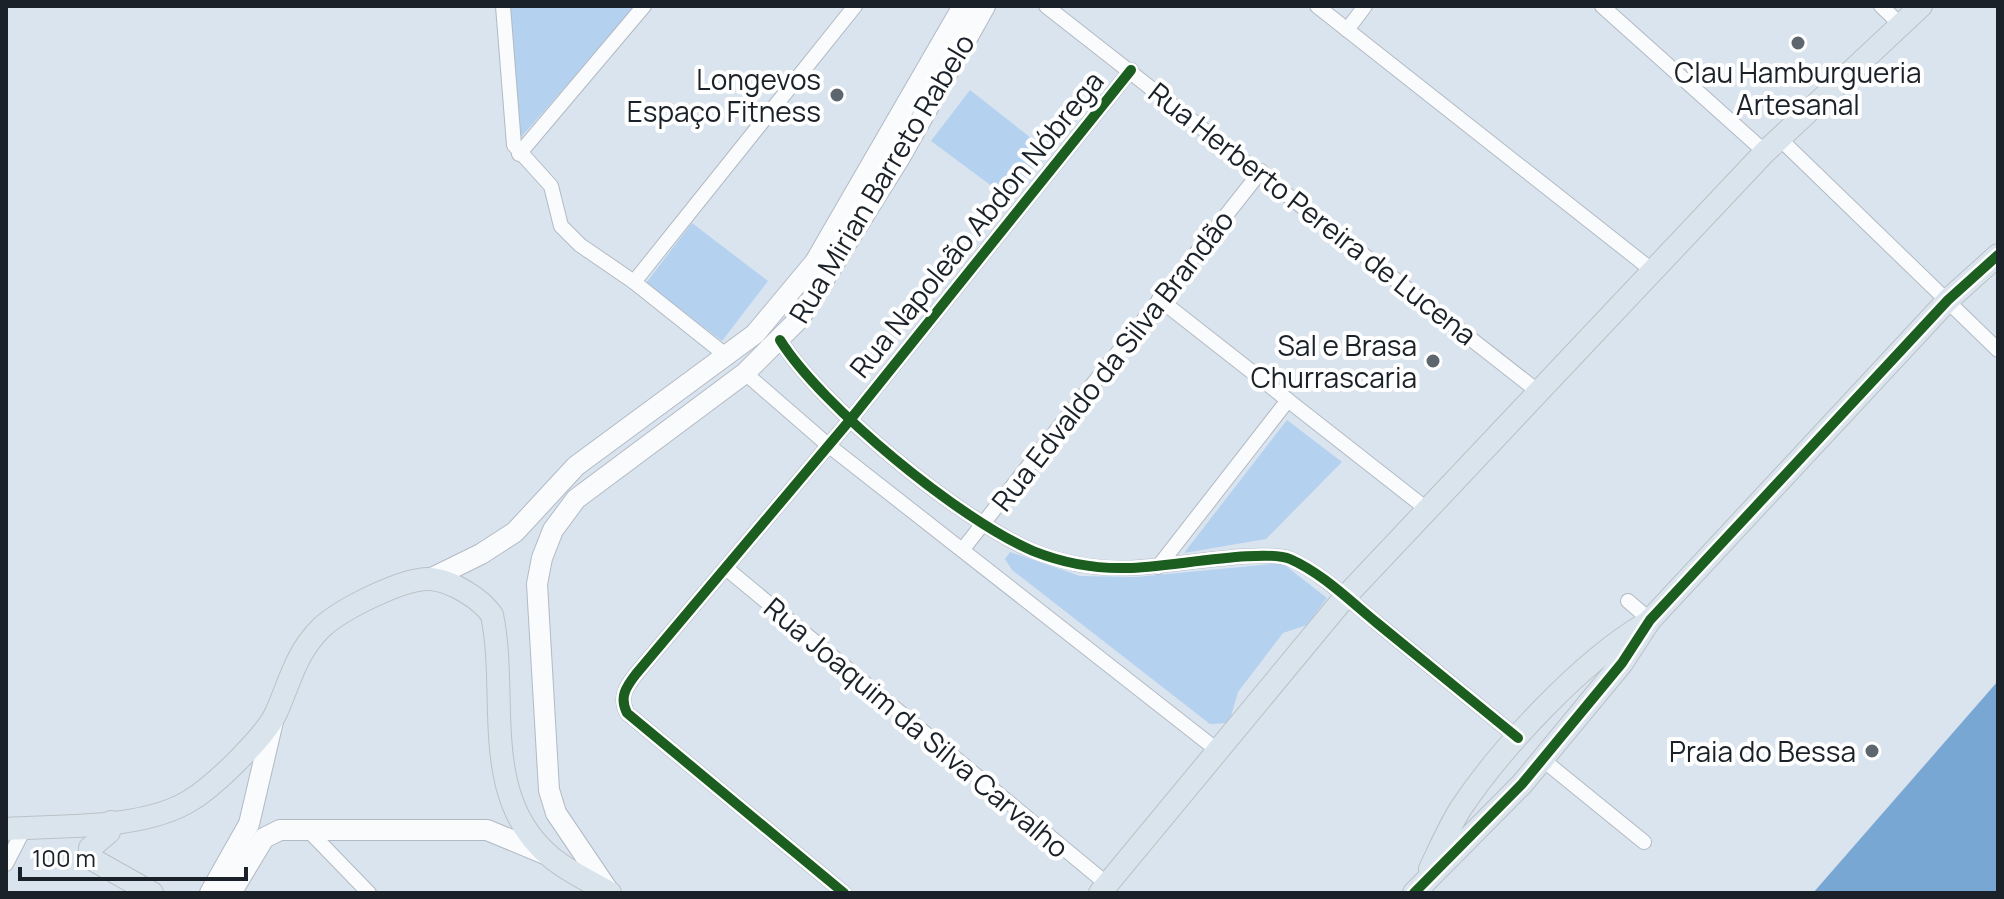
<svg xmlns="http://www.w3.org/2000/svg" width="2004" height="899" viewBox="0 0 2004 899" font-family="Manrope,sans-serif">
<rect width="100%" height="100%" fill="#dae4ef"/>
<!-- green -->
<g fill="#b4d1f0">
<polygon points="507,6 636,6 516,143"/>
<polygon points="970,90 1045,149 1012,201 931,141"/>
<polygon points="692,223 768,281 722,341 646,283"/>
<polygon points="1287,420 1342,462 1266,539 1184,553"/>
<polygon points="1010,552 1080,576 1136,577 1282,563 1327,598 1307,625 1283,633 1238,692 1229,723 1210,724 1012,570 1005,559"/>
</g>
<!-- water -->
<polygon fill="#79a7d4" points="1998,681 1998,893 1813,893"/>
<g fill="none" stroke-linecap="round" stroke-linejoin="round">
<!-- street casing -->
<g stroke="#b2bac3" stroke-width="16">
<g id="street">
<polyline points="503,6 514,145 551,186 561,226 580,245 634,282 728,357"/>
<polyline points="1046,6 1540,393"/>
<polyline points="1317,6 1653,271"/>
<polyline points="1602,6 1765,152"/>
<polyline points="1881,6 1901,25"/>
<polyline points="1347,30 1365,6"/>
<polyline points="1780,139 1998,350"/>
<polyline points="519,154 644,6"/>
<polyline points="634,282 855,6"/>
<polyline points="1159,299 1428,510"/>
<path d="M780,340C822,407 960,520 1033,551C1063,563 1096,569 1128,568C1164,568 1264,548 1290,559C1322,573 1350,601 1377,623C1424,661 1471,700 1518,738"/>
<polyline points="745,373 828,445 1217,750"/>
<polyline points="963,549 1261,171"/>
<polyline points="1158,567 1288,400"/>
<polyline points="727,569 1107,884"/>
<polyline points="1628,601 1650,620"/>
<polyline points="1542,759 1644,842"/>
<polyline points="306,828 369,893"/>
<polyline points="6,864 25,827"/>
<path d="M844,893L627,713C619,697 626,687 636,674L850,420L1131,70"/>
</g>
</g>
<!-- secondary casing -->
<g stroke="#b2bac3" stroke-width="22">
<g id="secondary">
<polyline points="430,579 481,554 515,532 576,466 755,334 815,262 963,6"/>
<polyline points="210,893 249,824 274,717"/>
<polyline points="231,893 264,838 280,830 487,830 545,854"/>
<polyline points="610,893 556,813 549,790 537,584 542,558 553,530 576,499 745,373 800,318 899,159 985,6"/>
</g>
</g>
<!-- primary casing -->
<g stroke="#bbc1c6" stroke-width="24">
<g id="primary">
<polyline points="111,822 109,832 90,848 90,858 152,893"/>
<path d="M6,829C61,825 144,830 191,800C214,786 265,737 276,713C290,682 295,654 321,628C340,610 404,577 431,579C452,581 480,598 492,615C509,697 478,798 552,858C569,872 591,882 610,893"/>
<path d="M1430,869C1440,848 1449,827 1461,808C1501,748 1582,661 1645,624"/>
<polyline points="1100,893 1345,597 1765,152 1921,6"/>
<polyline points="1414,893 1522,784 1622,663 1650,620 1948,300 1998,255"/>
</g>
</g>
<!-- street -->
<use href="#street" stroke="#f9fbfd" stroke-width="14"/>
<!-- secondary -->
<use href="#secondary" stroke="#f9fbfd" stroke-width="20"/>
<!-- primary -->
<use href="#primary" stroke="#dae4ec" stroke-width="22"/>
<!-- cycleway casing -->
<g stroke="#fff" stroke-width="15">
<g id="cycleway">
<path d="M780,340C822,407 960,520 1033,551C1063,563 1096,569 1128,568C1164,568 1264,548 1290,559C1322,573 1350,601 1377,623C1424,661 1471,700 1518,738"/>
<path d="M844,893L627,713C619,697 626,687 636,674L850,420L1131,70"/>
<polyline points="1414,893 1522,784 1622,663 1650,620 1948,300 1998,255"/>
</g>
</g>
<!-- cycleway -->
<use href="#cycleway" stroke="#1b5e20" stroke-width="10"/>
</g>
<!-- markers -->
<g fill="#5d656e" stroke="#fff" stroke-width="3">
<circle cx="1798" cy="43" r="8"/>
<circle cx="837" cy="95" r="8"/>
<circle cx="1433" cy="361" r="8"/>
<circle cx="1872" cy="751" r="8"/>
</g>
<g text-anchor="middle" dominant-baseline="central" stroke-width="8" stroke-linejoin="round" paint-order="stroke">
<!-- poi labels -->
<g font-size="28" fill="#1a2128" stroke="#fff" text-anchor="end">
<text x="1798" y="72" text-anchor="middle">Clau Hamburgueria<tspan x="1798" dy="32">Artesanal</tspan></text>
<text x="821" y="79">Longevos<tspan x="821" dy="32">Espaço Fitness</tspan></text>
<text x="1417" y="345">Sal e Brasa<tspan x="1417" dy="32">Churrascaria</tspan></text>
<text x="1856" y="751">Praia do Bessa</text>
</g>
<!-- street labels -->
<g font-size="28" fill="#1a2128" stroke="#fff">
<text transform="translate(881 178) rotate(-59)">Rua Mirian Barreto Rabelo</text>
<text transform="translate(1313 213) rotate(38)">Rua Herberto Pereira de Lucena</text>
<text transform="translate(976 224) rotate(-51)">Rua Napoleão Abdon Nóbrega</text>
<text transform="translate(1112 360) rotate(-52)">Rua Edvaldo da Silva Brandão</text>
<text transform="translate(917 727) rotate(40)">Rua Joaquim da Silva Carvalho</text>
</g>
</g>
<!-- border -->
<rect width="2004" height="899" fill="none" stroke="#1a2128" stroke-width="16"/>
<!-- scale -->
<path d="M20 867v12h226v-12" fill="none" stroke="#1a2128" stroke-width="4"/>
<text x="32" y="867" font-size="24" fill="#1a2128" stroke="#ffffff" stroke-width="6" paint-order="stroke">100 m</text>
</svg>
